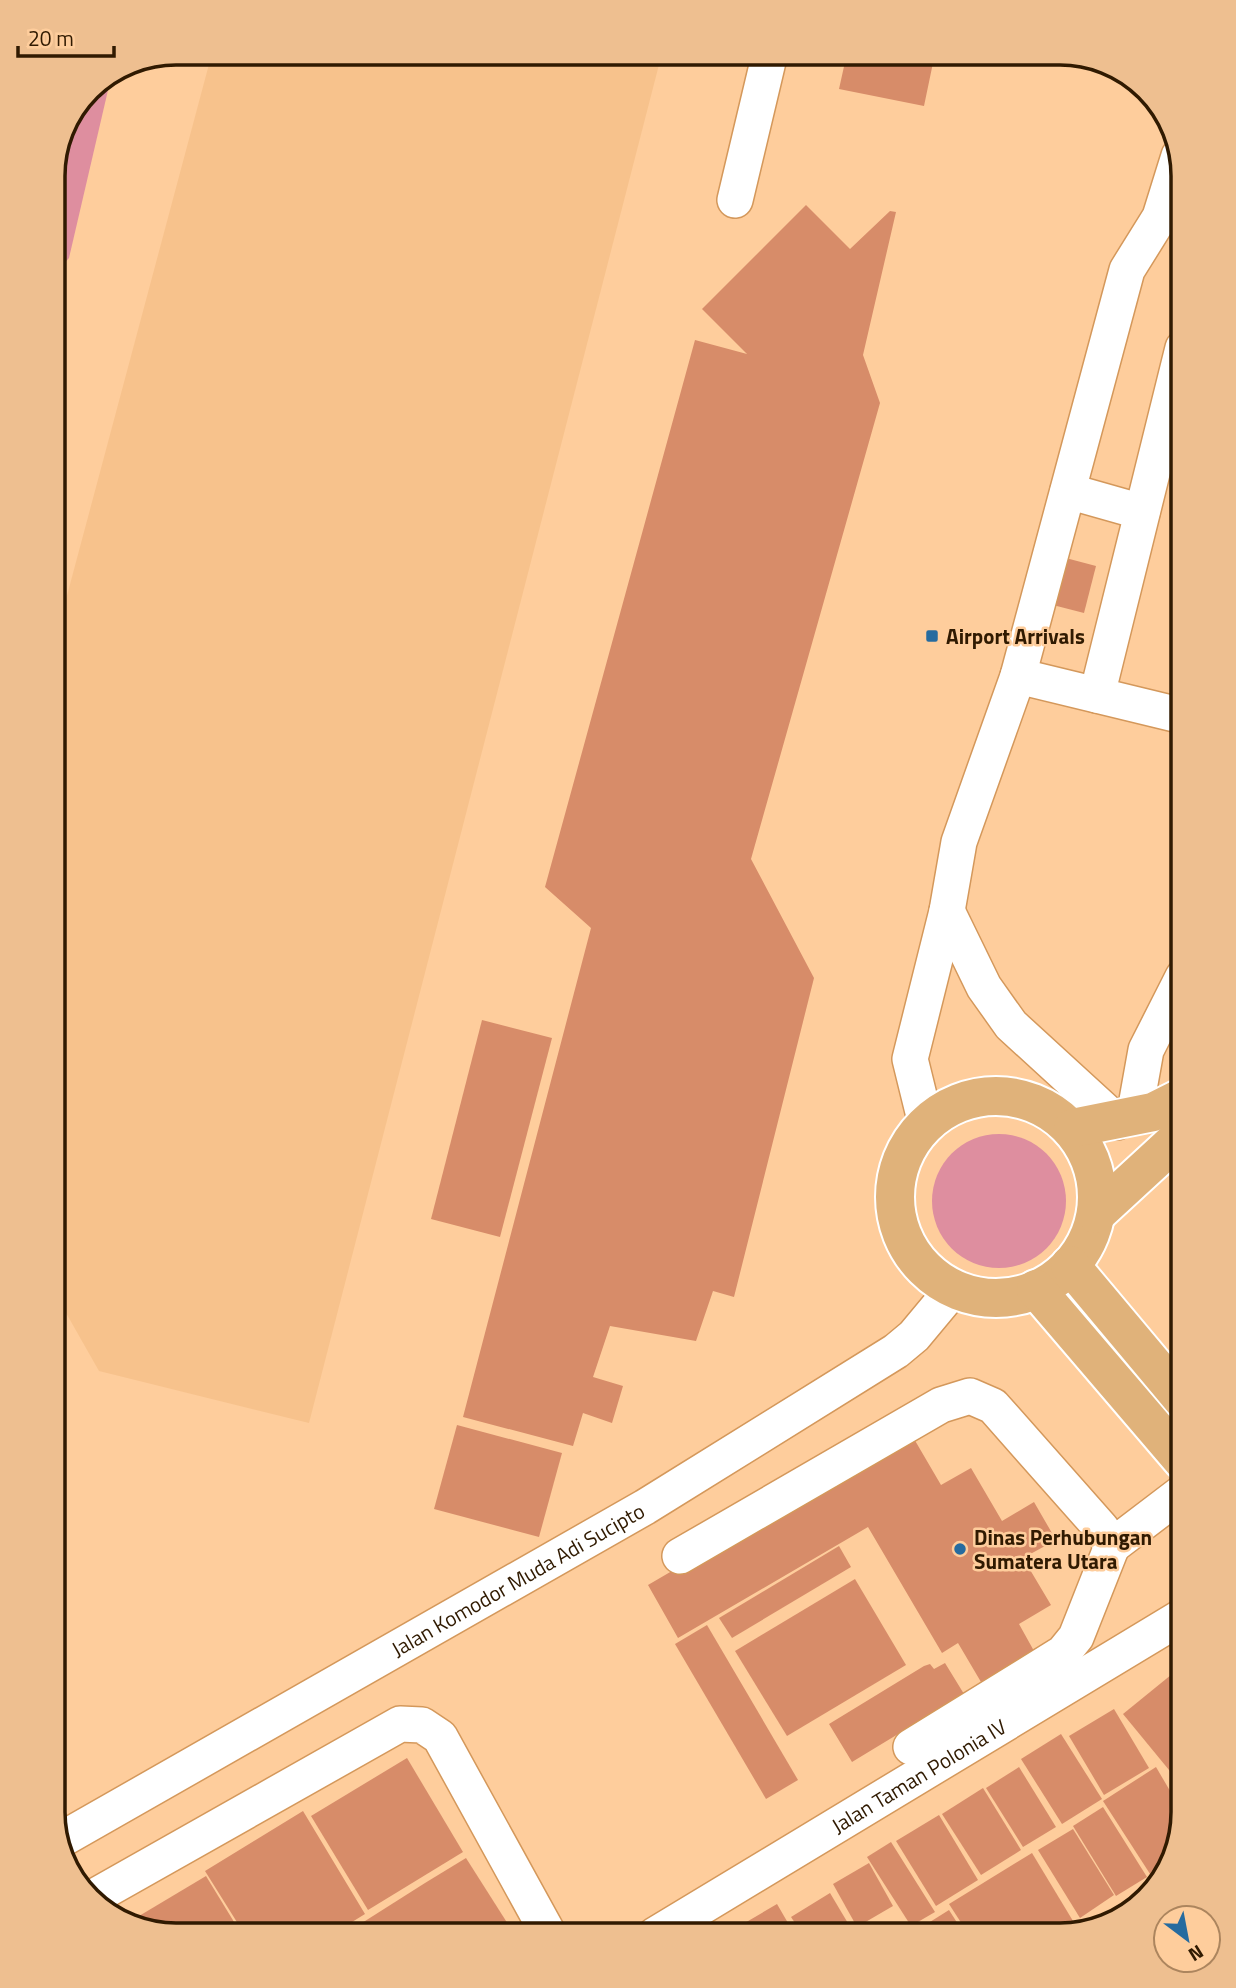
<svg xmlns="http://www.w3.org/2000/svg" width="1236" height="1988" viewBox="0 0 1236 1988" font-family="'Titillium Web',sans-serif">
<rect width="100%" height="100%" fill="#fecd9c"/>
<!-- built -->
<polygon fill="#f7c28c" points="212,53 662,53 309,1423 99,1371 53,1290 53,648"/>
<!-- green -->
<g fill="#de8e9f">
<polygon points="112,73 69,258 53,276 53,168 89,88"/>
<circle cx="999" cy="1201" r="67"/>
</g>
<!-- building -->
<g fill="#d78c69">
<polygon points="847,53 965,53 962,64 934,58 924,106 839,89"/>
<polygon points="806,205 850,249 890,211 896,212 863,355 880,403 751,859 814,978 734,1297 713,1291 696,1341 610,1326 593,1377 623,1386 612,1423 583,1413 573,1446 463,1417 591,928 545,887 695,340 747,354 702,309"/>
<polygon points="1062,557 1096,566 1084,613 1049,604"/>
<polygon points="482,1020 552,1038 500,1237 431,1219"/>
<polygon points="457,1425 562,1453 539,1537 434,1509"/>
<polygon points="910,1432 941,1485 971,1468 1002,1521 1034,1502 1056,1540 1023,1558 1051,1605 1019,1624 1034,1651 981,1682 958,1643 942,1653 868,1527 678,1638 648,1585"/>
<polygon points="839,1546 851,1567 732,1638 719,1618"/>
<polygon points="855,1579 906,1665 787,1736 735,1651"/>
<polygon points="707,1625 798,1780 766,1799 675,1644"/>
<polygon points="945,1663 964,1694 852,1762 829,1724 924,1666 930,1664 934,1669"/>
<polygon points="1182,1666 1183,1668 1183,1787 1123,1714"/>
<polygon points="1114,1709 1149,1768 1104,1795 1069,1736"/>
<polygon points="1061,1734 1102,1799 1062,1824 1021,1759"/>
<polygon points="407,1758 463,1852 368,1910 311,1816"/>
<polygon points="1019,1767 1056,1827 1023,1847 986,1788"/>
<polygon points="1156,1767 1183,1813 1167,1867 1152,1877 1103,1801"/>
<polygon points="983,1788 1021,1850 981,1875 942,1814"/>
<polygon points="1103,1807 1147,1877 1116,1896 1073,1826"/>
<polygon points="303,1811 365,1914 331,1935 324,1923 304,1935 245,1935 205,1871"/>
<polygon points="939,1815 978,1880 936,1906 896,1841"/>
<polygon points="1073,1829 1114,1895 1080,1918 1038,1850"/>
<polygon points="891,1842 935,1912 911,1926 867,1857"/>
<polygon points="1032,1853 1073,1921 1050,1935 969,1935 949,1904"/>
<polygon points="466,1858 515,1935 343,1935 425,1883"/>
<polygon points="869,1863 893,1906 857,1927 833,1884"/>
<polygon points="206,1876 242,1935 168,1935 129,1922"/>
<polygon points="830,1893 855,1935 803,1935 791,1917"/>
<polygon points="777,1904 795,1935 723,1935 743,1924"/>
<polygon points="949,1910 965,1935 915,1935 914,1932"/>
</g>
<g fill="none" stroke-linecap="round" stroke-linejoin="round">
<!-- minor casing -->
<g stroke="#d4985b" stroke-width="38">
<g id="minor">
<polyline points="735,200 770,53"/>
<polyline points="1068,491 1142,512"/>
<polyline points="1018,676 1183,716"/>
<polyline points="1097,695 1183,348"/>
<polyline points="947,911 984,987 1011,1025 1117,1122"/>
<polyline points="1134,1117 1146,1050 1183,977"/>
<polyline points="925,1120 910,1059 947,911 959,842 1018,676 1127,270 1160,217 1179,156"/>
<polyline points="680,1556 941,1405 970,1396 993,1406 1101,1528 1112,1546 1183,1492"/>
<polyline points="911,1747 1063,1653 1076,1637 1112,1546"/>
<path id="s1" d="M59,1841L645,1507L896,1351L914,1336L954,1288"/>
<polyline points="92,1898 400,1724 422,1725 440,1737 549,1935"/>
<path id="s2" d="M655,1935L1183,1616"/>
</g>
</g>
<!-- major casing -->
<g stroke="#fff" stroke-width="42">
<g id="major">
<circle cx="996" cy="1197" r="101"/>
<polyline points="1073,1128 1153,1112 1183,1097"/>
<polyline points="1096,1214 1183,1134"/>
<polyline points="1070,1265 1183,1400"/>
<polyline points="1036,1289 1183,1461"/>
</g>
</g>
<!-- minor -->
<use href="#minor" stroke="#fff" stroke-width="35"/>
<!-- major -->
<use href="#major" stroke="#e0b27a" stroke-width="38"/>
</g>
<!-- markers -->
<g fill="#266b9f" stroke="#fecd9c" stroke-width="2.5">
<rect x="925" y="629" width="14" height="14" rx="3.5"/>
<circle cx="960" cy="1549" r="7"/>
</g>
<g text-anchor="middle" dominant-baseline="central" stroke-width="5" stroke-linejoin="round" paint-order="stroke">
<!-- poi labels -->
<g font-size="21" font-weight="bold" fill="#301a01" stroke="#fecd9c" text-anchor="start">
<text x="946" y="636">Airport Arrivals</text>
<text x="974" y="1537">Dinas Perhubungan<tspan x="974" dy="24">Sumatera Utara</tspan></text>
</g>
<!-- street labels -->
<g font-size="21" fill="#301a01" stroke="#fecd9c">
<text stroke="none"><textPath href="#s1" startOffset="528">Jalan Komodor Muda Adi Sucipto</textPath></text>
<text stroke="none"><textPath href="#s2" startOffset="308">Jalan Taman Polonia IV</textPath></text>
</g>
</g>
<!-- crop -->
<path d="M0 0H1236V1988H0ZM176 65H1060A111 111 0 0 1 1171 176V1812A111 111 0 0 1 1060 1923H176A111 111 0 0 1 65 1812V176A111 111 0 0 1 176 65Z" fill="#eebf90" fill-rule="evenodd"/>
<path fill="none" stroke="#301a01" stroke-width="3.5" d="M176 65H1060A111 111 0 0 1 1171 176V1812A111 111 0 0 1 1060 1923H176A111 111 0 0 1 65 1812V176A111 111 0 0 1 176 65Z"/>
<!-- north arrow -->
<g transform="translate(1187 1939) rotate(148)"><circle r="33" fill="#fecd9c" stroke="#ac855e" stroke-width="2"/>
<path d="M0-5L12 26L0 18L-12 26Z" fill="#266b9f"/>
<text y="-10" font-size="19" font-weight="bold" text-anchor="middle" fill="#301a01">N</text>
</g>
<!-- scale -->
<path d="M18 46v10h96v-10" fill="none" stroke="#301a01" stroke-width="3.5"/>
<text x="28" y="46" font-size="21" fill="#301a01" stroke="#fecd9c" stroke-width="5" paint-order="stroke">20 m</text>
</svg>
